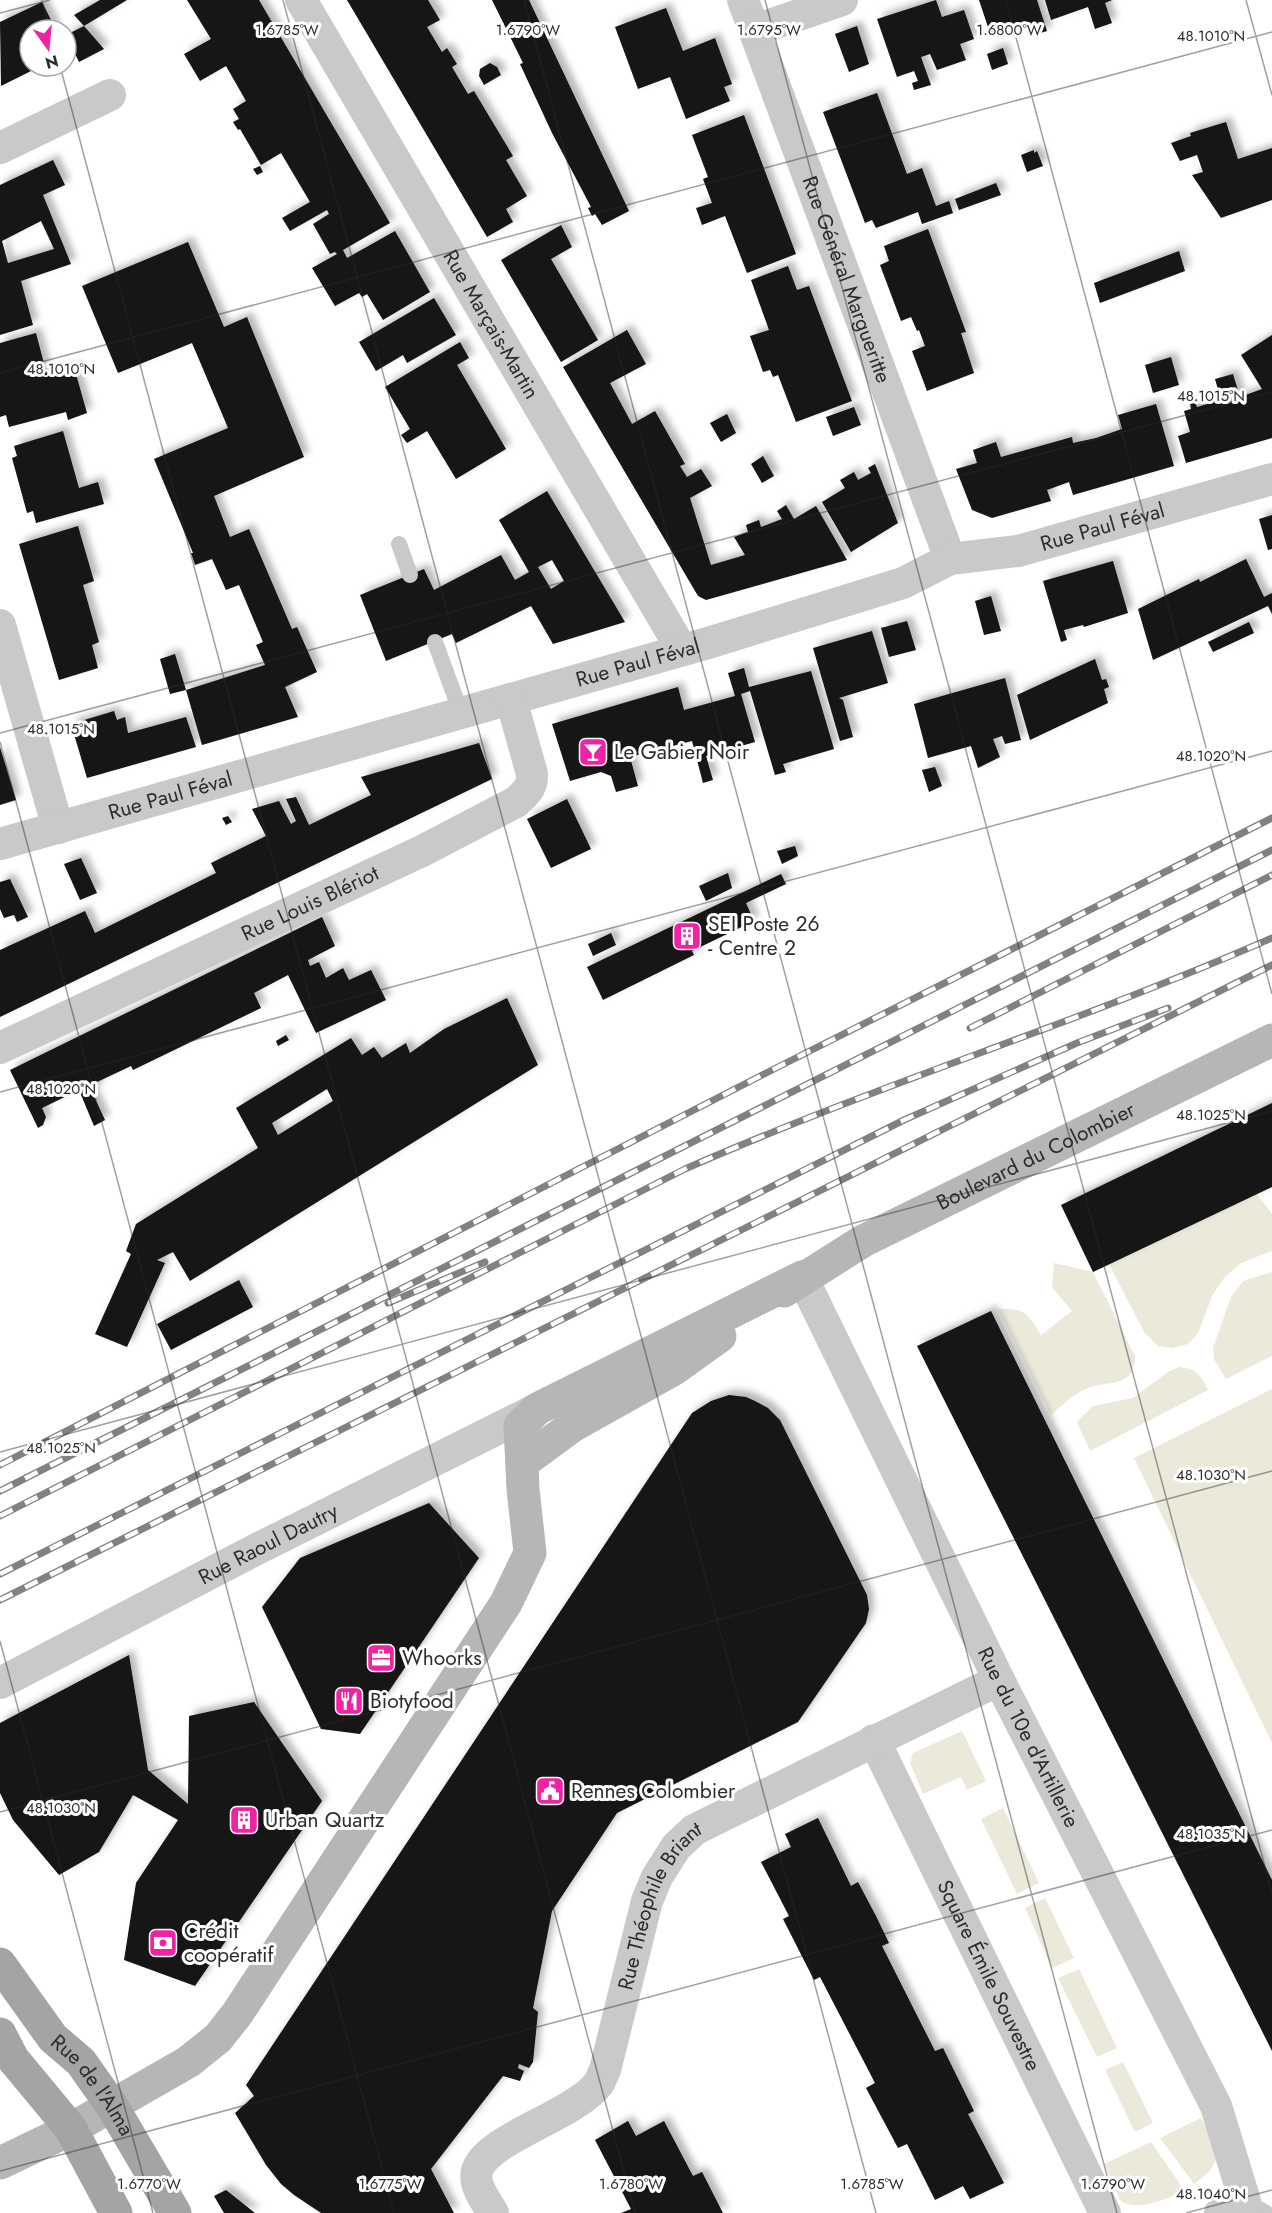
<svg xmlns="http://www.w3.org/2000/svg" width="1272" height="2213" viewBox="0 0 1272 2213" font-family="Jost,sans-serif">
<defs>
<filter id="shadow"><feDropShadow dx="5.5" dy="-5.5" stdDeviation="3" flood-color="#0004"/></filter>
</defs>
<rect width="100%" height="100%" fill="#fff"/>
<!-- green -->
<g fill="#ebe9d9">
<polygon points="1257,1194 1272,1214 1272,1251 1241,1263 1224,1278 1213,1294 1198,1333 1188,1344 1172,1348 1158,1346 1144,1332 1109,1264"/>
<path d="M1054,1263L1093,1272L1135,1356C1134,1390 1108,1379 1086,1389C1073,1394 1062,1406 1051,1415L998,1309C1024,1307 1029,1315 1041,1335L1072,1311L1052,1287Z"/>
<polygon points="1272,1272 1272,1356 1226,1379 1214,1359 1213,1348 1231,1297 1243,1281"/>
<path d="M1179,1367C1196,1368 1201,1375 1208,1390L1090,1451L1077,1422L1093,1406L1133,1398L1168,1372Z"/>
<polygon points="1272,1389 1272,1743 1134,1458"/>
<polygon points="962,1731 986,1781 967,1790 961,1777 923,1794 910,1763 913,1753"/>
<polygon points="1003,1808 1039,1883 1017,1894 981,1819"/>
<polygon points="1045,1898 1074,1958 1052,1968 1025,1908"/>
<polygon points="1079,1969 1117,2048 1097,2057 1058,1978"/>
<polygon points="1123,2062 1153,2123 1135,2132 1105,2070"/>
<polygon points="1201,2118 1212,2140 1217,2158 1210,2171 1194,2184 1160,2138"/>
<path d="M1151,2142L1184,2190C1168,2199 1135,2213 1120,2200L1104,2164Z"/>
</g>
<!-- building -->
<g fill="#131313" fill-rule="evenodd" filter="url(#shadow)">
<polygon points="100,0 127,0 84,26 74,15"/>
<polygon points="187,0 259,0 390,223 343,250 347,258 395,231 430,292 383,320 367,294 362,297 359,293 335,306 312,268 337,254 335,252 330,254 313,224 329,214 327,210 290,231 282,218 310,202 281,153 261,165 240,129 238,130 233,122 239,119 233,109 246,101 226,66 200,81 184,54 211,39"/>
<polygon points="347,0 428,0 440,20 427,27 442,52 447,48 457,64 452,67 468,94 474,91 513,156 506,160 527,196 506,209 513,222 487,237"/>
<polygon points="492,0 529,0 629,211 602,225 595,214 592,216 588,208 591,207 552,133 520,64 523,63"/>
<polygon points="936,0 942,17 964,10 974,39 960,44 966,60 937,70 930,54 921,57 931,85 914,90 912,83 918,81 914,71 897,77 877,19"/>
<polygon points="979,0 1037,0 1047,31 1034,35 1030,24 991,36"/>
<polygon points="1045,0 1112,0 1105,3 1112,23 1095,29 1088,7 1051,20"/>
<polygon points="42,2 56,30 30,30 30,66 41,66 1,86 0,22"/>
<polygon points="666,8 683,51 715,38 732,84 724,87 730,101 686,119 670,77 638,89 615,27"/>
<polygon points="84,26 104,49 79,62 66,35"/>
<polygon points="857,26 869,64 849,72 835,34"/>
<polygon points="1003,48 1008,64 992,70 987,54"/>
<polygon points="490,63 497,67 501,75 484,85 479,76 480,69"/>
<polygon points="877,93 907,174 922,168 936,206 949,201 953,213 922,224 918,212 876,228 872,220 865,223 823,112"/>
<polygon points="744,115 796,254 747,273 725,216 702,225 696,208 712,203 703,179 708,177 692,135"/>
<polygon points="1226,122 1238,159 1272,148 1272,200 1221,218 1192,175 1203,172 1197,155 1180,161 1171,143 1191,136 1190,133"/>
<polygon points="1034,150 1034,153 1037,151 1043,166 1027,172 1021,155"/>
<path d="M53,160L65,185L43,195L71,264L21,281L33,325L0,335V185ZM41,221L54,249L8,263L2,241Z"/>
<polygon points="260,166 263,172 257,175 253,169"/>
<polygon points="996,183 1001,195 959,210 955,199"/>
<polygon points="561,225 572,247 551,259 598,340 561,362 501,260"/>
<polygon points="928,229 966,332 961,333 974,373 927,391 912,351 925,346 919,330 917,331 911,317 901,321 880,265 889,261 884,246"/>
<polygon points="188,242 224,327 247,317 304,457 214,496 230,537 249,529 292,629 297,627 317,672 285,687 298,717 202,745 186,690 170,694 160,659 175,654 186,690 265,665 256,645 263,642 239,585 226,590 212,559 195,565 191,553 193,553 154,459 228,428 192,343 118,373 82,286"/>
<polygon points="1179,251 1185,271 1100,303 1094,283"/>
<polygon points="788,266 797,290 809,286 852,401 796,422 778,375 773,377 770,370 763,372 750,336 769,330 751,280"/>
<polygon points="434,298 456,335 407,363 403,355 376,371 359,342"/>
<polygon points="627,330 646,364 610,383 632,424 655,411 685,464 680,466 687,477 701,469 712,486 690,498 711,565 745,555 734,537 748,532 746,525 759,520 761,527 782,519 777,511 786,505 794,519 816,506 847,560 706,600 698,596 563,367"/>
<polygon points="36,333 47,375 74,367 87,413 68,420 66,412 9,427 6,415 0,417 0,343"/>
<polygon points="1272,335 1272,438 1186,463 1178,436 1190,432 1184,411 1191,409 1190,403 1195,402 1197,407 1221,400 1215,379 1233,374 1240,397 1262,389 1241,355"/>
<polygon points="460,342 469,358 457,365 506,449 456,479 427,431 407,443 401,435 410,429 385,387"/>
<polygon points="1171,357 1179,385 1153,393 1145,365"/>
<polygon points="1156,404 1174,466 1073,495 1069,482 1047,490 1051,501 992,518 972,510 956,469 977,463 973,450 996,442 1001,457 1072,437 1073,443 1096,438 1122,429 1118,415"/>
<polygon points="854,407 861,425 833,436 826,417"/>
<polygon points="727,414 736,433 721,442 710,423"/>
<polygon points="63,431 79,488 98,482 104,504 36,523 33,511 27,513 12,458 17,456 14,446"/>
<polygon points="763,456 774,476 762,483 751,464"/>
<polygon points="875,464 898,523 851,552 822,502 845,488 840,480 854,472 858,480 871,473 868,468"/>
<path d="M547,491L625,622L553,644L531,606L456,643L452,634L386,661L360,595L424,569L434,590L501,555L515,580L529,572L499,520ZM552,560L564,581L551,589L538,567Z"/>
<polygon points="1272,515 1272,549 1268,550 1259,519"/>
<polygon points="78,526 94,581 83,585 99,642 92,645 98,668 59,680 19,544"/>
<polygon points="1246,559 1264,597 1272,593 1272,614 1268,606 1153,660 1138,609 1199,579 1200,582"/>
<polygon points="1113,561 1128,613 1084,627 1083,625 1064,630 1067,640 1061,642 1043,581"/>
<polygon points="991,596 1001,631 984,635 975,601"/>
<polygon points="907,621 916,650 889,657 881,628"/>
<polygon points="1249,622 1254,633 1213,652 1208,642"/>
<polygon points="872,631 888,683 839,698 843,700 853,737 840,741 813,648"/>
<polygon points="1095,659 1102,680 1106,679 1109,687 1104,689 1108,703 1030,740 1017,695"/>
<polygon points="744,668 749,687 811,671 834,749 783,764 786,772 775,775 750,691 741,694 755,742 706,756 713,780 703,783 692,741 630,757 638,786 616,792 611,776 601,772 570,781 552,724 678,687 684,710 735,696 728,673"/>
<polygon points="1005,678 1021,740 1005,744 1002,736 993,739 1000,757 978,768 971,746 928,758 914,704"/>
<polygon points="114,711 117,720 125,717 128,733 186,717 196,747 87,778 71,724"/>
<polygon points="479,743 492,779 0,1017 0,950 85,911 95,933 216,873 211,863 266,836 252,809 279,801 291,824 296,821 286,799 296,797 309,825 371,795 361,777"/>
<polygon points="0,747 16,800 0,805"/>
<polygon points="935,767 942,786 929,792 922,770"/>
<polygon points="567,799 591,849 551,868 527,819"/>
<polygon points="228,816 232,822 226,825 222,818"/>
<polygon points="795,846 798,856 782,864 777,851"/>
<polygon points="81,858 97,893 80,900 64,864"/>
<polygon points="728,873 732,888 706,901 699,886"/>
<polygon points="781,874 786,884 746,903 754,921 692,951 694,955 603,1000 587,967"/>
<polygon points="10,879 28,917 17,922 14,915 4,918 0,909 0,882"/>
<polygon points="322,917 335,946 308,960 310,966 319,962 326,978 343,968 349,980 371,970 386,1000 316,1033 288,975 254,993 261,1008 133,1070 131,1066 95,1083 98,1088 92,1092 105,1120 94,1126 79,1090 42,1108 46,1117 43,1125 38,1128 10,1070"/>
<polygon points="611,933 616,945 593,956 588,944"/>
<path d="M507,998L538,1065L190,1281L173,1252L157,1260L165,1263L127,1347L95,1334L131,1254L126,1251L136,1224L258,1148L236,1108L351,1038L362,1055L374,1047L382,1058L406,1043L410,1053L444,1029ZM327,1089L333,1101L278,1135L272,1123Z"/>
<polygon points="286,1035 289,1040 278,1046 276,1041"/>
<polygon points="1272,1103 1272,1187 1093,1272 1061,1205"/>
<polygon points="239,1280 253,1307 171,1350 157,1324"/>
<polygon points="991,1311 1272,1880 1272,2051 917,1346"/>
<polygon points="729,1395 746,1397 755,1401 768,1408 780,1420 867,1595 869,1609 866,1623 798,1722 617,1813 552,1911 533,2008 538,2012 533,2062 529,2068 519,2064 518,2068 524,2071 520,2081 503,2076 431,2169 454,2213 321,2213 294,2195 281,2184 266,2165 235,2113 254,2096 246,2085 692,1413 711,1401"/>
<polygon points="429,1503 479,1558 360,1734 321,1729 262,1607 300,1558"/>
<polygon points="129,1655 148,1770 188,1804 189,1716 254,1702 322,1801 195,1986 124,1960 136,1883 178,1820 133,1795 99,1852 59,1875 13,1820 0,1793 0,1723"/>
<polygon points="818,1818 851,1886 858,1882 876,1916 889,1943 882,1946 935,2051 943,2048 974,2111 968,2114 1004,2183 970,2199 963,2186 935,2200 907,2144 898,2148 866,2088 875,2083 820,1977 814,1980 783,1919 789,1916 761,1862 791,1847 785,1834"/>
<polygon points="628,2121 636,2136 664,2121 693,2176 702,2172 723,2213 621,2213 631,2209 595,2140"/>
<polygon points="226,2190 255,2213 224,2213 214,2196"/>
</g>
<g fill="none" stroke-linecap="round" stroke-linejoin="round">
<!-- lane -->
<g stroke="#c9c9c9" stroke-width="16">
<polyline points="399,544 410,575"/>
<polyline points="435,642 461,713"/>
<polyline points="1245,2201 1266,2213"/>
</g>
<!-- street -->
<g stroke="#c9c9c9" stroke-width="32">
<path id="s1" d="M301,0L682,650"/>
<path id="s2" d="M743,0L950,559"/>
<polyline points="755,30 842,0"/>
<polyline points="0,148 110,95"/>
<polyline points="0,625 58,828"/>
<path id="s3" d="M0,844L708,643L903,583L950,559L1018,551L1272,479"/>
<path id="s4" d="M0,1048L422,851L516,802C525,794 533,787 532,774L511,699"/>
<path id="s5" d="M802,1277L999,1680L1216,2106L1245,2201L1220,2213"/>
<path id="s6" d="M0,1683L255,1550L537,1409"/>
<path id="s7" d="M874,1740L1105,2213"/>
<path id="s8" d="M493,2213C486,2201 473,2185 477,2171C485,2139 576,2115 599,2083C601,2079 603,2074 605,2070L647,1901L657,1877L676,1847L694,1830L708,1823L999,1680"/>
</g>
<!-- secondary -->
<g stroke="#b6b6b6" stroke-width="33">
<path id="s9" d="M784,1291L863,1241L1272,1040"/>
<polyline points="522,1463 574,1425 674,1369 720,1336"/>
<polyline points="0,2163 71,2129 188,2062 218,2038 237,2014 506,1603 530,1553 523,1489 520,1426 537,1409 802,1277"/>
</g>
<!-- primary -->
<g stroke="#a4a4a4" stroke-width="33">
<path id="s10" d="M0,1964L53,2038L81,2062L112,2106L175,2213"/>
<polyline points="0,2034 13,2059 71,2129 116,2213"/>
</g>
<!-- rail casing -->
<g stroke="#818181" stroke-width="7">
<g id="rail">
<polyline points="970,1028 1272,875"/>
<polyline points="388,1303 485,1262"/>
<polyline points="0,1465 778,1067 1272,818"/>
<polyline points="0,1491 1272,850"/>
<path d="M0,1516L685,1169C878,1084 1079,1023 1272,938"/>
<polyline points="0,1574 904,1120 1077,1043 1168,1008"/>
<polyline points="0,1600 1272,965"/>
</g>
</g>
<!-- rail -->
<use href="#rail" stroke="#fff" stroke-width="4.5" stroke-dasharray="14" stroke-linecap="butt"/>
</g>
<!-- ticks -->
<path fill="none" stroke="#2c2c2c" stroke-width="1.5" stroke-opacity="0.45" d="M42,0L50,30M283,0L876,2213M524,0L1117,2213M765,0L1272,1893M1006,0L1272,994M1246,0L1272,95M0,13L50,0M60,66L635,2213M0,373L1272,32M0,733L1272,392M0,742L394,2213M0,1092L1272,751M0,1452L1272,1111M0,1641L153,2213M0,1812L1272,1471M0,2171L1272,1830M1186,2213L1272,2190"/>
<!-- icons -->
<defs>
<g id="bar-square" transform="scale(1.5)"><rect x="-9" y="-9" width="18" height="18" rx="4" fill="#ef23a4" stroke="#fff"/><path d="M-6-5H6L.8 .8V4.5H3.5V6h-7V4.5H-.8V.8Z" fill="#fff"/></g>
<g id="building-square" transform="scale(1.5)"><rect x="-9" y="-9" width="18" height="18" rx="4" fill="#ef23a4" stroke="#fff"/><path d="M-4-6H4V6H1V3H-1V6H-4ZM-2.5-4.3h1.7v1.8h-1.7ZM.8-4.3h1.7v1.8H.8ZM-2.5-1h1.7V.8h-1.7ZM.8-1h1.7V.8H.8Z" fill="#fff"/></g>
<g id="office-square" transform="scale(1.5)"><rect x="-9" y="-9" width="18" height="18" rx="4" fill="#ef23a4" stroke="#fff"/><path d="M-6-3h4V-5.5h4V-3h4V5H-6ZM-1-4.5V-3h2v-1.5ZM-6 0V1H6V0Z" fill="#fff"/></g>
<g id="restaurant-square" transform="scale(1.5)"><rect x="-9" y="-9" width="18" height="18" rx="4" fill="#ef23a4" stroke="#fff"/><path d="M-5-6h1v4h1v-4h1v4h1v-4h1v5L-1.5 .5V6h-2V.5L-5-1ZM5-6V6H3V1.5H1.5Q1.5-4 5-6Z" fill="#fff"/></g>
<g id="civic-square" transform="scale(1.5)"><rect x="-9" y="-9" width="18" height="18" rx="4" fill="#ef23a4" stroke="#fff"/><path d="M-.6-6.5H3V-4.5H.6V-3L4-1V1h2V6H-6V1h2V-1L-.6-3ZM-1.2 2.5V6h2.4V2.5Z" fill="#fff"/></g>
<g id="bank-square" transform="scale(1.5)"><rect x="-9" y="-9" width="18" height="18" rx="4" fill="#ef23a4" stroke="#fff"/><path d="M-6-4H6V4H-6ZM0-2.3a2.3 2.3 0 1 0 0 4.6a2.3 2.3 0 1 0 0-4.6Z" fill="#fff"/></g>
</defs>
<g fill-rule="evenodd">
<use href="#bar-square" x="593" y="752"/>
<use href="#building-square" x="687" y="936"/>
<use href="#office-square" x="381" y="1658"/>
<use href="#restaurant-square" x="349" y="1701"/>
<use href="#civic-square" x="550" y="1791"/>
<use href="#building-square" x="244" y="1820"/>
<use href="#bank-square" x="163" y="1943"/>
</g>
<g text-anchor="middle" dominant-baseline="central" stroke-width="6" stroke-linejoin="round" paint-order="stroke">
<!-- street labels -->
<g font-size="21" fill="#2c2c2c" stroke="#fff">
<text stroke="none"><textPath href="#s2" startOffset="298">Rue Général Margueritte</textPath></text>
<text stroke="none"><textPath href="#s1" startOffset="376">Rue Marçais-Martin</textPath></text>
<text stroke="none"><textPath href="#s3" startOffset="1149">Rue Paul Féval</textPath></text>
<text stroke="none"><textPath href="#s3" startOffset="663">Rue Paul Féval</textPath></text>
<text stroke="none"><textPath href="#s3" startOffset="177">Rue Paul Féval</textPath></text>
<text stroke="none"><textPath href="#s4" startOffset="342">Rue Louis Blériot</textPath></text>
<text stroke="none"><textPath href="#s9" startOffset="286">Boulevard du Colombier</textPath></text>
<text stroke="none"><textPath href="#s6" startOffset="302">Rue Raoul Dautry</textPath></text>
<text stroke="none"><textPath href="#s5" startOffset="513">Rue du 10e d'Artillerie</textPath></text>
<text stroke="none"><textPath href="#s8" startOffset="388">Rue Théophile Briant</textPath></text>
<text stroke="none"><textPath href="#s7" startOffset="262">Square Émile Souvestre</textPath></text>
<text stroke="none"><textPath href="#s10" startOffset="153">Rue de l'Alma</textPath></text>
</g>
<!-- poi labels -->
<g font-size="21" fill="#2c2c2c" stroke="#fff" text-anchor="start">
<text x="614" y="752">Le Gabier Noir</text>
<text x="708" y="924">SEI Poste 26<tspan x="708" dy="24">- Centre 2</tspan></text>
<text x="402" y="1658">Whoorks</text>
<text x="370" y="1701">Biotyfood</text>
<text x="571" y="1791">Rennes Colombier</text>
<text x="265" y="1820">Urban Quartz</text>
<text x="184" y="1931">Crédit<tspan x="184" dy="24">coopératif</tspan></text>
</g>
</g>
<g font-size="15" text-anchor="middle" fill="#2c2c2c" stroke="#fff" stroke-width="6" stroke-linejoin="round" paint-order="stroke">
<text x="287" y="35">1.6785°W</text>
<text x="528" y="35">1.6790°W</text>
<text x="769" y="35">1.6795°W</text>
<text x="1009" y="35">1.6800°W</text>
<text x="1211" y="41">48.1010°N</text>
<text x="61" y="374">48.1010°N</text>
<text x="1211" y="401">48.1015°N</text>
<text x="61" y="734">48.1015°N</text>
<text x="1211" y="761">48.1020°N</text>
<text x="61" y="1094">48.1020°N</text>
<text x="1211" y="1120">48.1025°N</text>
<text x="61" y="1453">48.1025°N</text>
<text x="1211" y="1480">48.1030°N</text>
<text x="61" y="1813">48.1030°N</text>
<text x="1211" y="1839">48.1035°N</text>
<text x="149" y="2189">1.6770°W</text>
<text x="390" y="2189">1.6775°W</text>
<text x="631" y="2189">1.6780°W</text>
<text x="872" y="2189">1.6785°W</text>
<text x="1113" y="2189">1.6790°W</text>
<text x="1211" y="2199">48.1040°N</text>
</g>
<!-- north arrow -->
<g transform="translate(48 48) rotate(165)"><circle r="28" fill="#ffffff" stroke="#ababab" stroke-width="1.5"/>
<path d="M0-4.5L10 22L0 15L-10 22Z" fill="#ef23a4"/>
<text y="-9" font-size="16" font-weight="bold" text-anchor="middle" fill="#2c2c2c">N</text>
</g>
</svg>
